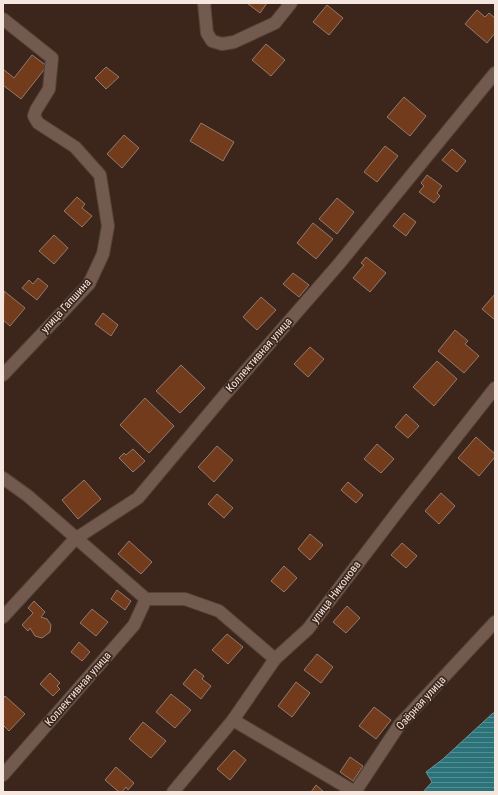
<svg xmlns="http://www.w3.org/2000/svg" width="498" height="795" viewBox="0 0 498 795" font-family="'Roboto Condensed',sans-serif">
<defs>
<pattern id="water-rules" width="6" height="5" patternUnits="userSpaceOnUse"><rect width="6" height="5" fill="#2b7379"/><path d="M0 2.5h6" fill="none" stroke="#558e92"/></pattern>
</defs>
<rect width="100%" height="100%" fill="#3c261c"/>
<!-- water -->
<polygon fill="url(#water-rules)" stroke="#689698" points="493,713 495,713 495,792 423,792 432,782 426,772 443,759"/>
<!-- building -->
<g fill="#723b1b" stroke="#937a6d">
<polygon points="247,3 267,3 260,13"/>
<polygon points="327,5 343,18 329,35 313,22"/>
<polygon points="477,10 485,17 489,13 495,18 495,33 487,43 465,24"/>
<polygon points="266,44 285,60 271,76 252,60"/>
<polygon points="32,55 47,66 21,99 3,85 3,69 14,78"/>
<polygon points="106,67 119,77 106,89 95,78"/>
<polygon points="404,97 426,116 410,136 387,117"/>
<polygon points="201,123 234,142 223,161 190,141"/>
<polygon points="124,135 139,148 122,168 107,154"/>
<polygon points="385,146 398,156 377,182 364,172"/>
<polygon points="452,149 466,161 457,172 442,160"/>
<polygon points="427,175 442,186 437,193 440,196 434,203 419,192 424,186 421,183"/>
<polygon points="77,197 85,204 82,208 92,216 82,227 64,211"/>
<polygon points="337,198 354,212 337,234 319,219"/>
<polygon points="404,213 416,222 406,236 393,226"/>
<polygon points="313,223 333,239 316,259 297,243"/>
<polygon points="54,235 68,248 54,264 39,251"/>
<polygon points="366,257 386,273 370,292 353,278 364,265 361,263"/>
<polygon points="293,273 309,285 299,297 283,284"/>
<polygon points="38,278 48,286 37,300 22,288 29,280 33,284"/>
<polygon points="4,291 25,308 10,326 3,320"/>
<polygon points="495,294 495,320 482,309"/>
<polygon points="261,297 276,310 257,330 243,317"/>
<polygon points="103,313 118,325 111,336 95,324"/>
<polygon points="455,330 468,341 465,344 479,356 464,373 438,351"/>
<polygon points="310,347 324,359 308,377 294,364"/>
<polygon points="437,361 457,379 434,406 413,387"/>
<polygon points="181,365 205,388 180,413 156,391"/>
<polygon points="145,398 174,426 149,453 120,425"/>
<polygon points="406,414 419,426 408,438 395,427"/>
<polygon points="476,437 495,454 495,457 479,476 458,458"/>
<polygon points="377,444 394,459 381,473 364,459"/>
<polygon points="217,446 233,460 214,482 198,467"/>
<polygon points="133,449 145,461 133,472 119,458 124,453 126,455"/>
<polygon points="84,480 101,499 78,519 62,500"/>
<polygon points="348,482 363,495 356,503 341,490"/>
<polygon points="441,493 455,506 439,524 425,511"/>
<polygon points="217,494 233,508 224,518 208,504"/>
<polygon points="310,534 323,545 310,560 298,549"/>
<polygon points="129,541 152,562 141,574 118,554"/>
<polygon points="402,543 417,556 406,568 391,555"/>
<polygon points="284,566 297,578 284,592 271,581"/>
<polygon points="117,590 131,601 125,610 111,599"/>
<polygon points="34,601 45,612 41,617 47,619 51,625 50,632 42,638 35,636 30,628 28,631 22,625 33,613 28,608"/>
<polygon points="347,606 360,618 346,633 333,622"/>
<polygon points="92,609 108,622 96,636 80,623"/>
<polygon points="227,634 243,647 228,664 212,650"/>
<polygon points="79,642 90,652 82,661 71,652"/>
<polygon points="317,654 333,667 321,683 304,670"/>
<polygon points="195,669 204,676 202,679 211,686 201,699 183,684"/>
<polygon points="50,673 60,683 57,686 60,689 53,696 40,684"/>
<polygon points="296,682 310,693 292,717 278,706"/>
<polygon points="171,694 191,710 175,728 156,712"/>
<polygon points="5,696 25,714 9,731 3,725 3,699"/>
<polygon points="374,707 391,720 376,739 359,726"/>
<polygon points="143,722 166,741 151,758 129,739"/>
<polygon points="234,750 246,760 230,780 217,769"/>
<polygon points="350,757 363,766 353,781 340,772"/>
<polygon points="116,767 134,783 128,790 126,787 122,792 119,792 105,780"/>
<polygon points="316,785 324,792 311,792"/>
</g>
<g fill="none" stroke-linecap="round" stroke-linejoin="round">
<!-- minor casing -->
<g stroke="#55433a" stroke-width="14">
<g id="minor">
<polyline points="204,3 207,33 212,41 222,44 234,42 275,23 291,3"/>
<polyline points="3,19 52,58 49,89 36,110 34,116 38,123 75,147 100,175 108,226 103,254 89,284 3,375"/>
<polyline points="3,478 28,496 146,599 185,599 219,611 275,659"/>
<polyline points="3,617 75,539 138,498 222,398 338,265 495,73"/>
<polyline points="233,720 355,792"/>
<polyline points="3,775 134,625 146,599"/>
<polyline points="173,792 233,720 275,659 308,629 398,511 495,388"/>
<polyline points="355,792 400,724 495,622"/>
</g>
</g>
<!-- minor -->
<use href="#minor" stroke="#725a4f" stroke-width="12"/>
</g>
<g text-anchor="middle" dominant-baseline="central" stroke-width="3.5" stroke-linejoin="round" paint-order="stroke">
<!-- street labels -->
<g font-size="11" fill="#f5e6e0" stroke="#3c261c">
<text transform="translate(66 306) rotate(-48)">улица Гапшина</text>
<text transform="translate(259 355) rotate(-49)">Коллективная улица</text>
<text transform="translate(336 592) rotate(-53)">улица Никонова</text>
<text transform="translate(78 689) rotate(-49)">Коллективная улица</text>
<text transform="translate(421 703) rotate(-48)">Озёрная улица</text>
</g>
</g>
<!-- border -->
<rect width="498" height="795" fill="none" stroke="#f5e6e0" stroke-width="8"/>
</svg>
